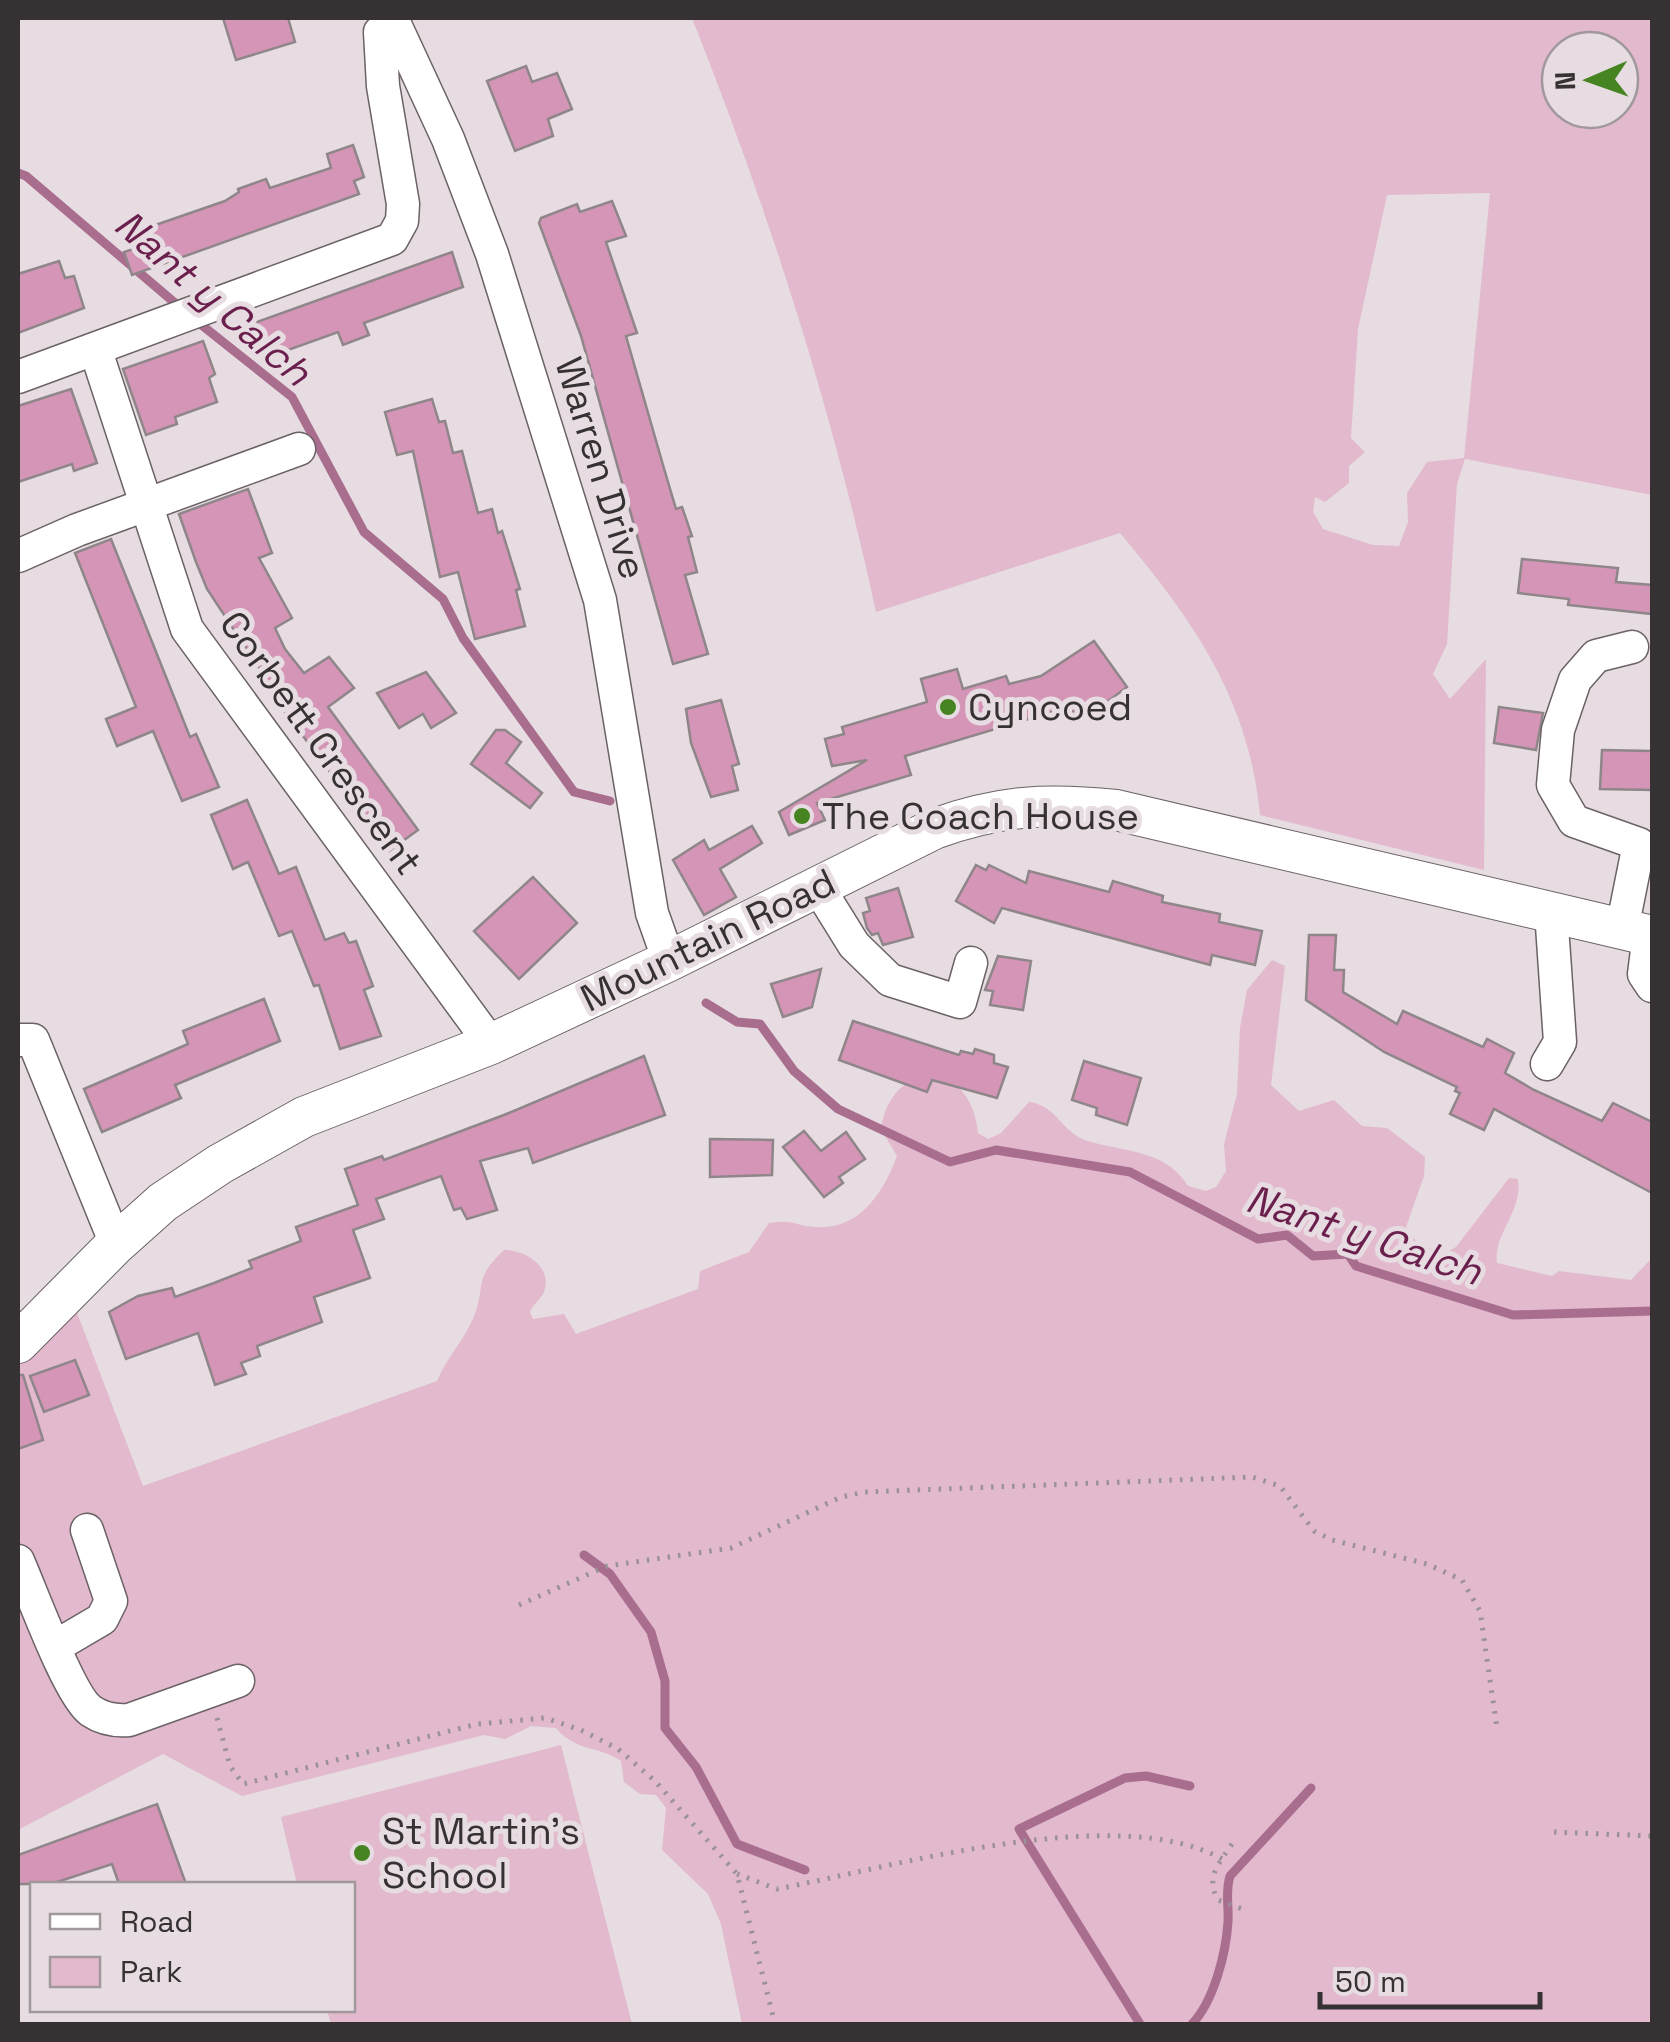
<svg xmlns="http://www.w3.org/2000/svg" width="1670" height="2042" viewBox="0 0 1670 2042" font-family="'Space Grotesk',sans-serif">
<rect width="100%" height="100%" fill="#e6dce1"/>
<!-- green -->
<g fill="#e2b9cd" fill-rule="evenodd">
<path d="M692,18H1652V495L1465,459L1457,484L1447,644L1433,674L1450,699L1486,659L1484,870L1260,815C1249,699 1193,620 1120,533L876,612C832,408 769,212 692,18ZM1560,50H1620V110H1560ZM1490,193L1464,458L1427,462L1407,493L1408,522L1399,546L1373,545L1323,529L1313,512L1315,497L1325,502L1349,483V466L1365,452L1351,438L1358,329L1387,195Z"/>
<path d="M1272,960L1285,966L1271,1085L1299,1111L1334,1100L1362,1126L1387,1128L1425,1157L1424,1176L1406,1227L1419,1245L1447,1252L1456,1247L1509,1178L1518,1179C1523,1212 1493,1233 1497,1263L1552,1276L1559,1271L1631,1280L1652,1258V2024H742L721,1924L708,1894L662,1850L666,1808L656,1795L640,1794L624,1782L621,1761C597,1745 576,1752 556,1728L531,1726L505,1739L484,1735L242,1796L163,1754L18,1830V1343L68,1289L143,1486L437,1381C446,1359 463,1341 473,1319C487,1285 472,1280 504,1250C525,1250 553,1266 544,1292C541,1299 533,1304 530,1312L533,1319L564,1314L576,1334L698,1289L700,1271L749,1252L769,1223C795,1219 794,1226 815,1227C860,1231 884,1191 897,1156L881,1129C891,1059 971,1057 978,1133L988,1139L1001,1133L1029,1102C1056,1105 1062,1132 1085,1140C1124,1153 1164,1148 1188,1186L1206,1191L1216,1187L1226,1171L1224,1144L1237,1094L1240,1028L1247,990Z"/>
<polygon points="561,1745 632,2024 331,2024 327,2010 352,2010 352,1884 297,1884 281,1817"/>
</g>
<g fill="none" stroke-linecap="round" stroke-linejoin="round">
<!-- stream -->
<g stroke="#a96d8e" stroke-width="9">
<polyline points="18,173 26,176 182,309"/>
<polyline points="194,319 292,397 364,532 443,599 463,638 574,792 610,801"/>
<polyline points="706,1003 737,1022 760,1024 794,1071 838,1109 950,1162 996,1150 1130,1172 1258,1239 1287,1235 1313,1256 1348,1254 1356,1266 1513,1315 1652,1311"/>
<polyline points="584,1555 610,1574 651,1632 665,1681 665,1728 696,1767 737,1844 805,1870"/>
<polyline points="1140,2024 1019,1829 1125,1778 1146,1776 1190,1786"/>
<path d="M1192,2024C1214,2001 1226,1953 1228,1922C1229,1906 1225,1892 1230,1876L1311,1788"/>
</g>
</g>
<!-- building -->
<g fill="#d495b6" stroke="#8f868a" stroke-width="2.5">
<polygon points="223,18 288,18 295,42 236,60"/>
<polygon points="526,66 532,82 557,73 572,109 548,119 553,136 515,151 487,81"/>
<polygon points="353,145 364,177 354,181 359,194 132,275 124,252 140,247 135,232 225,201 239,192 238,189 266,179 270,188 331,168 327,154"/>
<polygon points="612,201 626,236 606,242 637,333 626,336 663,465 676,509 682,507 692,536 688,537 697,572 685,575 708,654 673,664 581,336 539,223 541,218 577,204 580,212"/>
<polygon points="452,252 463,287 364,323 369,335 343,345 338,332 266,358 254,323"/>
<polygon points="59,261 65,278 74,276 84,308 18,333 18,274"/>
<polygon points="203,341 215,374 209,378 217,402 175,417 177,424 146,435 123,369"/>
<polygon points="71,389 97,463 74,471 72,464 18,482 18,406"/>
<polygon points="432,399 439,422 445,421 453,453 462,451 478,513 492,509 498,533 502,531 520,589 516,590 525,626 475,639 458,572 440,577 413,451 397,455 385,412"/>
<polygon points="248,489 272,553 259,558 292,618 275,628 285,649 304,673 329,657 354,688 328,707 418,830 389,851 261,680 265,677 207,589 196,562 179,514"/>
<polygon points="111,539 190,737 196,734 219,787 182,801 153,731 117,746 106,719 136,707 75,553"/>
<polygon points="1522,559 1618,568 1616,582 1652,585 1652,614 1568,605 1569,599 1518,593"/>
<polygon points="1094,641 1127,687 1080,722 1069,707 905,756 911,775 817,803 825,820 789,835 779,812 867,760 832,766 825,739 844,734 842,727 927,702 921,679 957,669 963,689 1006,676 1009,684 1041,676"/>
<polygon points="426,672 456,713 431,728 423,714 399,728 377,693"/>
<polygon points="721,700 739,764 732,766 738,790 711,797 691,743 686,709"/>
<polygon points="1499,707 1543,713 1536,750 1494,743"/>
<polygon points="496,730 505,730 521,742 506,763 542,793 530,808 471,764"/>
<polygon points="1602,750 1652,751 1652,790 1600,789"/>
<polygon points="247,800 279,874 296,867 325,940 344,933 349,943 356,941 373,986 364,990 381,1036 340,1049 319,985 314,986 292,931 279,936 248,862 233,869 211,815"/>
<polygon points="752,826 762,843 720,869 736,897 704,915 673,860 704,840 709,850"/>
<polygon points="976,865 986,870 989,865 1026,883 1029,871 1109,892 1113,881 1163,896 1162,902 1220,914 1219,922 1262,931 1255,965 1212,955 1210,965 1002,908 994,923 956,901"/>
<polygon points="533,877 577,923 519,979 474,931"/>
<polygon points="898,888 913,937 883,945 878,933 872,935 867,928 863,913 870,911 866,898"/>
<polygon points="1309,935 1336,935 1334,970 1344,970 1343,992 1397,1024 1403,1011 1483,1047 1487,1039 1514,1053 1505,1073 1534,1090 1602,1121 1613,1103 1652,1122 1652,1193 1494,1109 1484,1130 1450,1114 1460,1093 1455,1091 1457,1087 1384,1052 1306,1000"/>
<polygon points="998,956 1031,961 1023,1010 990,1005 993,991 985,990"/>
<polygon points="821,969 812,1007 783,1017 771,984"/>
<polygon points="264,999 280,1041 175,1085 181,1098 102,1132 84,1089 188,1044 183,1031"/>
<polygon points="853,1021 959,1055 961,1051 973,1054 975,1049 994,1055 994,1063 1008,1067 997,1098 932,1080 927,1092 839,1060"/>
<polygon points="644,1056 665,1115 533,1163 528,1148 480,1161 497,1210 467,1219 461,1208 454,1210 441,1176 376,1199 384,1219 353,1230 370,1278 314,1297 322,1322 257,1346 260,1356 241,1363 246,1374 215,1385 198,1333 126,1359 109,1312 138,1296 172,1288 175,1297 214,1283 252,1268 249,1261 301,1241 296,1227 358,1205 345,1169 382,1156 384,1160 504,1115"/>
<polygon points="1084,1061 1141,1078 1127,1125 1096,1115 1097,1108 1072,1100"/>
<polygon points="804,1131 821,1151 846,1132 865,1159 839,1177 843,1183 824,1197 783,1147"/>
<polygon points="710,1139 773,1140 772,1175 710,1177"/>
<polygon points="75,1360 89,1395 44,1412 30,1376"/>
<polygon points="18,1375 23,1375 43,1440 18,1449"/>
<polygon points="157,1804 186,1884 119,1884 112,1864 51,1884 18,1884 18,1855"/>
</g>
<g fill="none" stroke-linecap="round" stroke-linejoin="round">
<!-- minor casing -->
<g stroke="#6b6266" stroke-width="35">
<g id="minor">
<polyline points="392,18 448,139 492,254 600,600 652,913 669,961"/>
<polyline points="96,351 187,629 491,1044"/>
<polyline points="18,377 392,239 402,221 403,204 383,86 380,32 394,21"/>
<polyline points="18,556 77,530 299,449"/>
<polyline points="818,887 854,945 890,980 960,1002 971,963"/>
<polyline points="1622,929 1639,844 1574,821 1553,785 1558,730 1575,680 1596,656 1632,647"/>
<polyline points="1649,935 1644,974 1652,986"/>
<polyline points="18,1040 33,1040 116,1244"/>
<polyline points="1547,1064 1560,1042 1551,911"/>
<path d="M18,1561C31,1590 69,1696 91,1711C103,1719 116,1721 129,1720L238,1681"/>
<polyline points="56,1646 102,1619 111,1601 87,1530"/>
</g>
</g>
<!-- major casing -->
<g stroke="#6b6266" stroke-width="42">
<path id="major" d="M18,1343L116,1244L163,1202L220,1164L304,1117L491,1044L669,961L934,829C1000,805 1047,803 1116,810L1652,936"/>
</g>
<!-- path -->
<g stroke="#9a9296" stroke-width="5" stroke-dasharray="2.5 8" stroke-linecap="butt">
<polyline points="519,1605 607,1566 731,1548 841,1497 865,1492 1252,1477 1280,1486 1314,1531 1332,1540 1427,1564 1462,1580 1480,1611 1497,1728"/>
<polyline points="217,1718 230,1766 243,1784 477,1724 545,1718 581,1730 618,1749 655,1781 737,1874 775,2024"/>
<polyline points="1554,1832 1652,1836"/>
<path d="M1232,1844C1219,1864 1205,1877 1218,1900L1248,1911"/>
<path d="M737,1874L777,1889C893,1867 1117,1801 1222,1859"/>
</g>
<!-- minor -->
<use href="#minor" stroke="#fff" stroke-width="32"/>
<!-- major -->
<use href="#major" stroke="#fff" stroke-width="40"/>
</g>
<!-- markers -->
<g fill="#468422" stroke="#e6dce1" stroke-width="4">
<circle cx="948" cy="707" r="10"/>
<circle cx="802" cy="816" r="10"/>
<circle cx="362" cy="1853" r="10"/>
</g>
<g text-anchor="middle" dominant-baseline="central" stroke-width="10" stroke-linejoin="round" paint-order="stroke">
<!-- street labels -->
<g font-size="38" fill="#363234" stroke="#e6dce1">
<text transform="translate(601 468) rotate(73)">Warren Drive</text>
<text transform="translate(321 743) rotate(54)">Corbett Crescent</text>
<text transform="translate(708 940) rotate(-26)">Mountain Road</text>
</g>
<!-- poi labels -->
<g font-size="38" fill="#363234" stroke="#e6dce1" text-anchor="start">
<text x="968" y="707">Cyncoed</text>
<text x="822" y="816">The Coach House</text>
<text x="382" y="1831">St Martin's<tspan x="382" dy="44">School</tspan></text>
</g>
<!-- water labels -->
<g font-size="40" font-style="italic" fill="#6a1f4d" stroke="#e6dce1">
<text transform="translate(213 298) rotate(41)">Nant y Calch</text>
<text transform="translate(1364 1235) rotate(18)">Nant y Calch</text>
</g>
</g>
<!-- border -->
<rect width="1670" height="2042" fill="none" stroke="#363234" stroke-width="40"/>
<!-- legend -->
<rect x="30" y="1882" width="325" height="130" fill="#e6dce1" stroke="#a0989c" stroke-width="2.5"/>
<rect x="50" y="1914" width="50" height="15" fill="#ffffff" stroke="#a0989c" stroke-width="2.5"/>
<text x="120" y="1932" font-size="30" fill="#363234">Road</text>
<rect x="50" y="1957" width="50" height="30" fill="#e2b9cd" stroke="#a0989c" stroke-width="2.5"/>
<text x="120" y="1982" font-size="30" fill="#363234">Park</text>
<!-- north arrow -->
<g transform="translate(1590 80) rotate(268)"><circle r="48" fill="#e6dce1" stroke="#a0989c" stroke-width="2.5"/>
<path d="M0-8L18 38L0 25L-18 38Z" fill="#468422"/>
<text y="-15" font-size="28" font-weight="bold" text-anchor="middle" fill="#363234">N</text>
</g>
<!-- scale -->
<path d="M1320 1992v15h220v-15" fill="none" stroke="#363234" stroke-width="5"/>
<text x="1335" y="1992" font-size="30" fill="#363234" stroke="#e6dce1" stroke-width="8" paint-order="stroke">50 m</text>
</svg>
